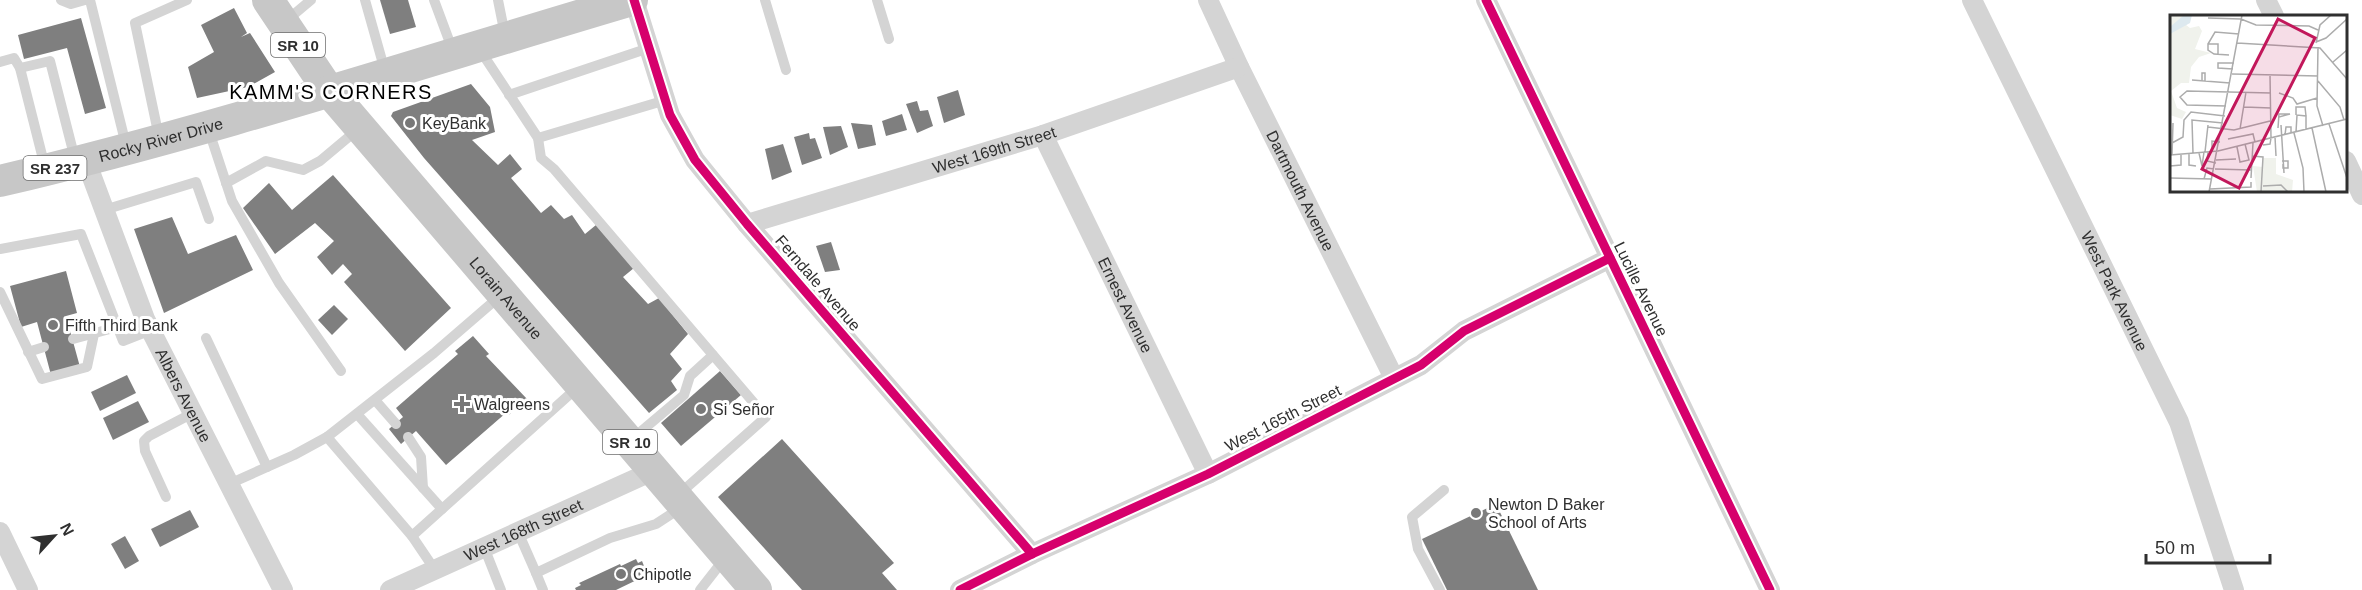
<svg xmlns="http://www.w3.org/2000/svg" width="2362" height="590" viewBox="0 0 2362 590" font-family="Helvetica,sans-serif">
<rect width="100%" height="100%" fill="#fff"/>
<!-- building -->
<g fill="#7f7f7f">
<polygon points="380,0 408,0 416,27 390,34"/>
<polygon points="234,8 247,33 241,37 250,33 275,72 248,87 197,98 188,67 214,52 201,25"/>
<polygon points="81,18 106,108 85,114 67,48 24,59 18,35"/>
<polygon points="471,84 490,107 495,132 472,140 498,165 510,154 522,169 511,178 541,213 551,205 564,219 572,215 585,234 596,225 634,268 623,277 648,304 659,298 688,334 670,354 682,369 671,381 677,390 649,413 424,158 391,116 393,112"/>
<polygon points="958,90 965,115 944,123 937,97"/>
<polygon points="917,101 920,111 928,110 933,126 917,133 906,104"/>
<polygon points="902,114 907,130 886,136 882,121"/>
<polygon points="851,123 872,125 876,145 858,149"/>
<polygon points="841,126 848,147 830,155 823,127"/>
<polygon points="809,133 810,139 815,138 822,158 802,165 794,137"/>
<polygon points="783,144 792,172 772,180 765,149"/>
<polygon points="333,175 451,308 405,351 344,282 352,274 343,264 332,275 317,257 334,241 315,223 275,254 243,208 269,183 292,210"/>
<polygon points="172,217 188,254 236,235 253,270 164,313 134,229"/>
<polygon points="831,242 840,270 825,272 816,246"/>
<polygon points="66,271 77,313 66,316 80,367 51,375 37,322 21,327 10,286"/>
<polygon points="334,305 348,319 332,335 318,320"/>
<polygon points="473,336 489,354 486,356 527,399 509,415 507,412 446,465 416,431 401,444 389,429 403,417 396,408 458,354 455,351"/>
<polygon points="720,371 741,395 681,446 661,423"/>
<polygon points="127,375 136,393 100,411 91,392"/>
<polygon points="138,401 149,422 113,440 103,418"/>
<polygon points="782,439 894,563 882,573 897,590 802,590 718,497"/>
<polygon points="1496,504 1538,590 1447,590 1422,539"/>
<polygon points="190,510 199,527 160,547 151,529"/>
<polygon points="125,536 139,561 125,569 111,544"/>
<polygon points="636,559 638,563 642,561 646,571 643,572 645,576 616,590 576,590 575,588 581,585 579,583 620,564 621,566"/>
</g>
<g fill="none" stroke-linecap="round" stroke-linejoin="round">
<!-- lane -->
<g stroke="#d4d4d4" stroke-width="10">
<polyline points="61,0 71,4 85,0"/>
<polyline points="90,0 126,145"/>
<polyline points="365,0 385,71"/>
<polyline points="434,0 453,51"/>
<polyline points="498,0 505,35"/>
<polyline points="765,0 786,70"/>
<polyline points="877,0 889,39"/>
<polyline points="286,21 311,0"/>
<polyline points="480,50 538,138 666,100"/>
<polyline points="0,62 14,58 20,68 50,61 75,159"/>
<polyline points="20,68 45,167"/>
<polyline points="509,95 649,48"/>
<polyline points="208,128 232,201 279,283 341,371"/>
<polyline points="159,137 135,23 187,0"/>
<polyline points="538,138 541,158 554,169 766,417 677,496"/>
<polyline points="226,183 266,161 303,170 320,161 357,130"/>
<polyline points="104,210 196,182 209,219"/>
<polyline points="0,249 81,234 123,341 151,330"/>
<polyline points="0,292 42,379 87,367 94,334"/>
<polyline points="500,296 434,353 327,437 412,536 579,386"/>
<polyline points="206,338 267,467"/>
<polyline points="73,339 117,327"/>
<polyline points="28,352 44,347"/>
<polyline points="375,400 396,424"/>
<polyline points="357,414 442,509"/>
<polyline points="408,437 421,457 423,488"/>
<polyline points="632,439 684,395 690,376 713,355"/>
<polyline points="229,484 294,455 327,437"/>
<polyline points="166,497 145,451 144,441 149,436 193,413"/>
<polyline points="518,532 536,573 610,538 656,524 682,507"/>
<polyline points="412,536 435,570"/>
<polyline points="484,547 501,590"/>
<polyline points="536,573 543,590"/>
<polyline points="700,590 725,558"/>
<polyline points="1440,590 1418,549 1412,517 1444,490"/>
</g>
<!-- street -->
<g stroke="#d4d4d4" stroke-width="20">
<polyline points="634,0 670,115 695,160 747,224 1032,554"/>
<path id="s1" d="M1208,0L1239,67L1394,378"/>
<polyline points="1486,0 1770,590"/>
<path id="s2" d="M1972,0L2179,422L2234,590"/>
<polyline points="2266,0 2274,16"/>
<path id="s3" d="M1043,135L1208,474"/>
<path id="s4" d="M86,161L145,319L283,590"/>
<polyline points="2346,161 2362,195"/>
<path id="s5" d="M747,224L1043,135L1239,67"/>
<polyline points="0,532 28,590"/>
<path id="s6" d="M390,590L655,470"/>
<polyline points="960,590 1032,554 1208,474 1421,365 1464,331 1610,258"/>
</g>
<!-- primary -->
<g stroke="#c7c7c7" stroke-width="32">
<path id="s7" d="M268,0L329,91L756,590"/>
<path id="s8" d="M0,181C213,131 422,62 632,0"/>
</g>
<!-- cycleway casing -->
<g stroke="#fff" stroke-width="13">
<g id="cycleway">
<polyline points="634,0 670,115 695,160 747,224 1032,554"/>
<polyline points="1486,0 1770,590"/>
<polyline points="960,590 1032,554 1208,474 1421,365 1464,331 1610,258"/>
</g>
</g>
<!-- cycleway -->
<use href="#cycleway" stroke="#d6006c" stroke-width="9"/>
</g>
<!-- markers -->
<g fill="#787878" stroke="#fff" stroke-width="2">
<circle cx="410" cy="123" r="6"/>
<circle cx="53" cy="325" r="6"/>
<path d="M459 395h6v6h6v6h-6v6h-6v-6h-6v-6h6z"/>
<circle cx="701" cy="409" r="6"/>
<circle cx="1476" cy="513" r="6"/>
<circle cx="621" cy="574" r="6"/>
</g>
<g text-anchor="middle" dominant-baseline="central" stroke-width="6" stroke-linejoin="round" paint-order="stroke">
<!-- shield labels -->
<g fill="#fff" stroke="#6d6d6d" stroke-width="1.5">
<rect x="271" y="33" width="54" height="24" rx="4.5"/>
<rect x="23.5" y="156" width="63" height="24" rx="4.5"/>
<rect x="603" y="430" width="54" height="24" rx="4.5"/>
</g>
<g font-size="15" font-weight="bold" fill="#2f2f2f">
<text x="298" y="45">SR 10</text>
<text x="55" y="168">SR 237</text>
<text x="630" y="442">SR 10</text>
</g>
<!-- poi labels -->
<g font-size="16" fill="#2f2f2f" stroke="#fff" text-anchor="start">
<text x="422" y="123">KeyBank</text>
<text x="65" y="325">Fifth Third Bank</text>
<text x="474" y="404">Walgreens</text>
<text x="713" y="409">Si Señor</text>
<text x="1488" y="504">Newton D Baker<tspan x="1488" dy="18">School of Arts</tspan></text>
<text x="633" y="574">Chipotle</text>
</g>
<!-- street labels -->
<g font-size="16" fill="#2f2f2f" stroke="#fff">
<text stroke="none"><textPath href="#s8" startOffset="166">Rocky River Drive</textPath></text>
<text stroke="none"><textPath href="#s5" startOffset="258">West 169th Street</textPath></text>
<text stroke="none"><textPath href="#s1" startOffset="212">Dartmouth Avenue</textPath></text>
<text transform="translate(818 283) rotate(49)">Ferndale Avenue</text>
<text transform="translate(1641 289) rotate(64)">Lucille Avenue</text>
<text stroke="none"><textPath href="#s2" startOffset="324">West Park Avenue</textPath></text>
<text stroke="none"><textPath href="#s7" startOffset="382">Lorain Avenue</textPath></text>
<text stroke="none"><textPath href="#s3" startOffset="189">Ernest Avenue</textPath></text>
<text stroke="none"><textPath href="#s4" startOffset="254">Albers Avenue</textPath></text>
<text transform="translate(1283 418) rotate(-27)">West 165th Street</text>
<text stroke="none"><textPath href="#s6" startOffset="146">West 168th Street</textPath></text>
</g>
<!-- quarter labels -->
<g font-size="20" letter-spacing="1.5" fill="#000" stroke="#fff">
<text x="331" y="92">KAMM'S CORNERS</text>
</g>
</g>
<!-- overview -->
<g transform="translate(2170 15)">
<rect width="177" height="177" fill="#fff"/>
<path d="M0,0H14L11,6L20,13L29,11L32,16L25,34L41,38L29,42L21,52L19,68H11L1,76L7,93L16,97L12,104L0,100ZM93,143H106V159L123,165L122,177H87L83,151L93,152Z" fill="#f0f2ec"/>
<path d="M14,0H22L20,8L0,19V12Z" fill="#dde9ef"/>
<path fill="none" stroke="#acacac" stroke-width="1.5" d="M38,3L71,4L86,10L139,11L148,15M146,27L156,23L177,4M67,28L150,33L177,64M146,28L150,10L161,0M38,29L45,17L69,19M148,32L147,91L153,111M48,39V29H38V35L44,39L59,40M163,47L177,35M63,54L48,53V48H64M62,59L148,61M22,65L60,68M32,66V58H35V67M148,66L170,92L174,105M109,78L123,83L127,89L147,83M56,91L17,90L10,82L17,76L101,78M74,92L101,93M126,100V92H135L136,101M159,109L177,163M111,110L114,158M38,112L64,115L100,106M108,113L109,99H120L109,102M142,113L156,177M70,114L76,77M126,117L127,100L136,101V115M124,118L133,153L134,177M115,120L116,112H121V118M105,122L106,141M58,124L83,119L85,127M2,128L13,122L14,105L21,97L55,101M93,130L100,129L101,123L100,60M67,132L70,147L79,145L75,129M35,137L38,110M38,137L37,146L46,148M42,137V126L50,127M23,138L22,105L53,108M29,138L32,151L34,137M19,139V150L26,151M0,140L48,136L177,104M2,140L3,108M82,141L93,142L91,177M46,145L66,144M112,146H118V153H113V149M0,151L11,150V139M45,154L81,155M0,163L42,164M81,163L83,128M34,164L37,153L44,154M93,171L111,170L118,177M40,174L81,172V167M39,177L72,0"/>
<path fill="#c2185b" fill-opacity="0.15" stroke="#c2185b" stroke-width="3" d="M108,4L145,23L69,173L32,154Z"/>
<rect width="177" height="177" fill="none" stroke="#2f2f2f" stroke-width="3"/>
</g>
<!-- north arrow -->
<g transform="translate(54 536) rotate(63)" stroke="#ffffff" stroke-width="4.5" paint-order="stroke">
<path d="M0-4.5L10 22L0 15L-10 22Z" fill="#2f2f2f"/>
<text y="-9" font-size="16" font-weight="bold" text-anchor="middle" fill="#2f2f2f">N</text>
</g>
<!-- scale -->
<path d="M2146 554v9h124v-9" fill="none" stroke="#2f2f2f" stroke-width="3"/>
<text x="2155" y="554" font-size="18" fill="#2f2f2f" stroke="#ffffff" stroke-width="4.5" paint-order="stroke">50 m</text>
</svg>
